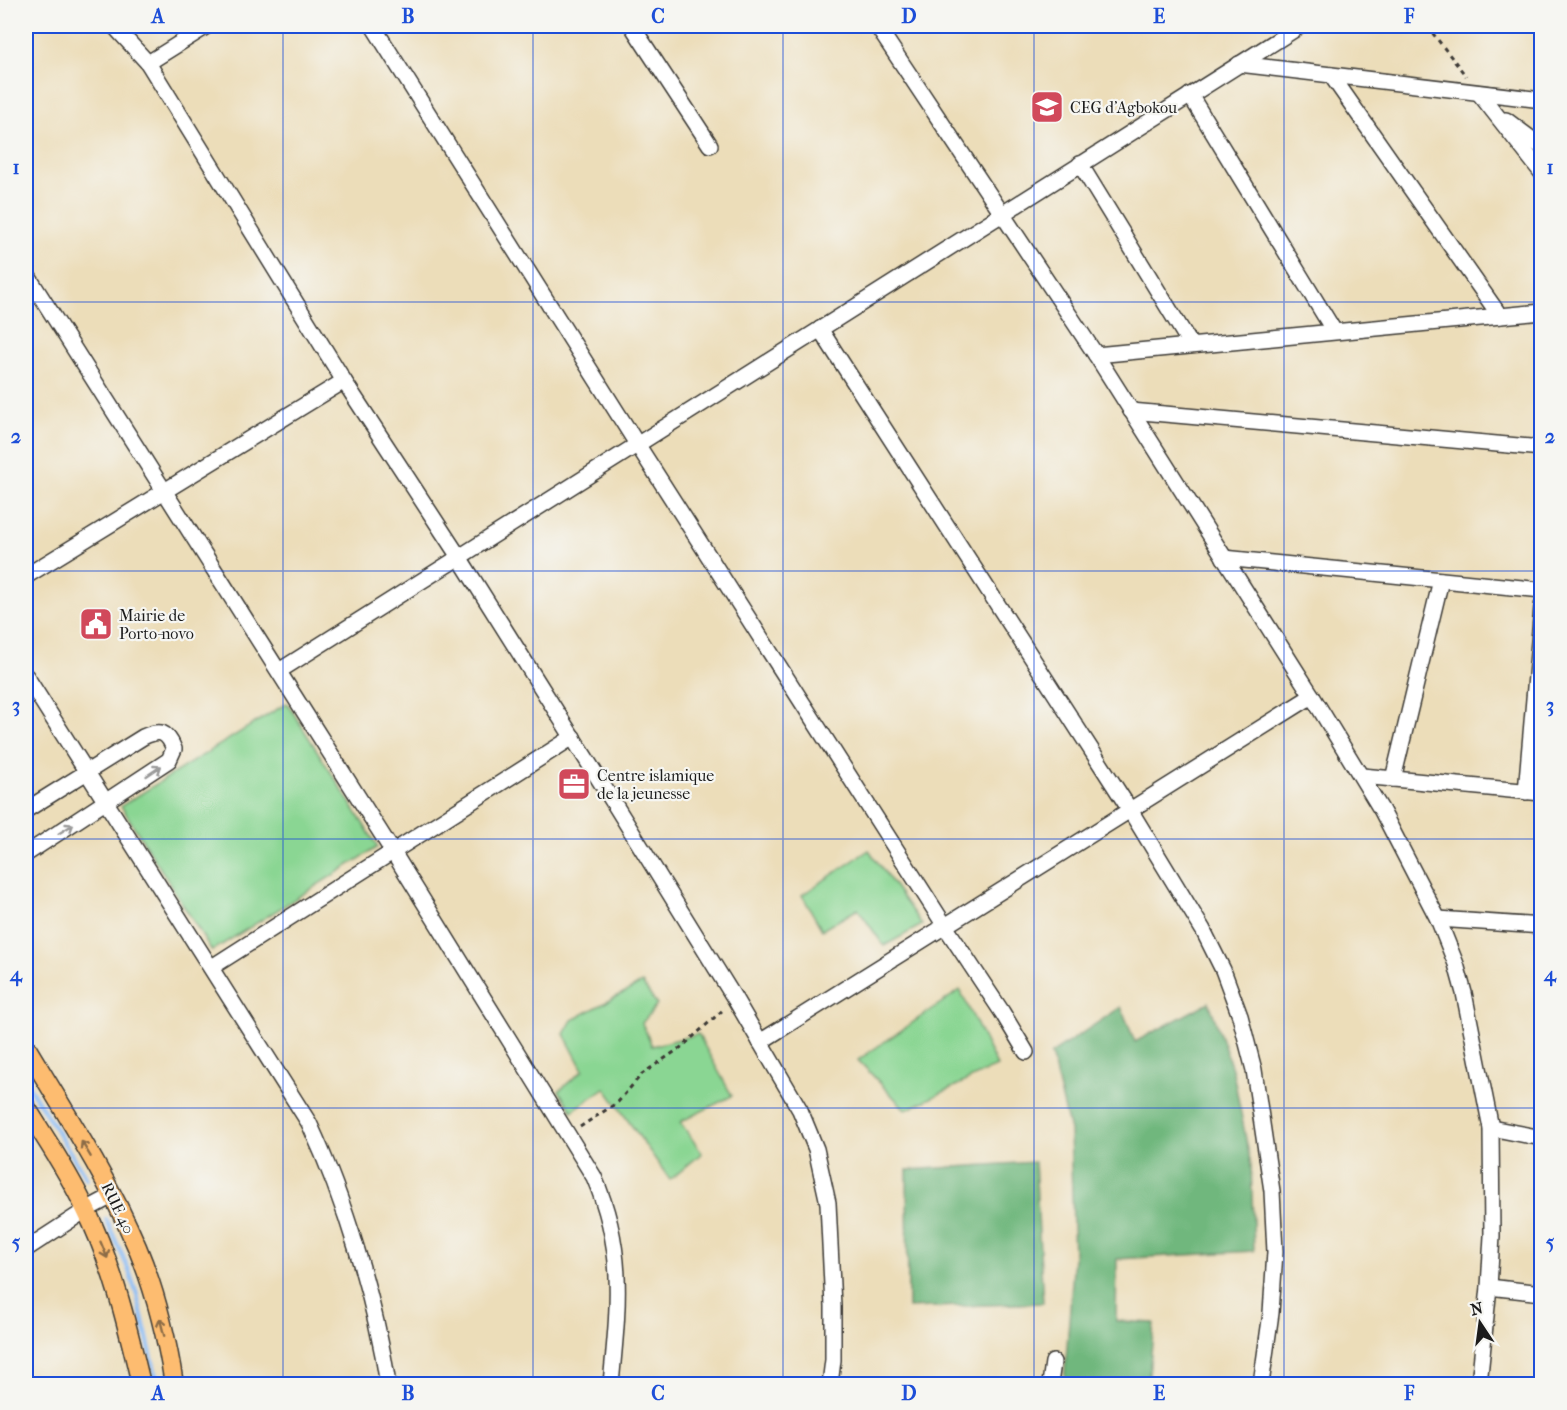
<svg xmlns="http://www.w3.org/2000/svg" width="1567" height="1410" viewBox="0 0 1567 1410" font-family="'IM FELL French Canon',serif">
<rect width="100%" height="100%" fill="#f6f6f2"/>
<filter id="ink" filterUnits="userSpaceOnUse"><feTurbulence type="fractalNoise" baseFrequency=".0167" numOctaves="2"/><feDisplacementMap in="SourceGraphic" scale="12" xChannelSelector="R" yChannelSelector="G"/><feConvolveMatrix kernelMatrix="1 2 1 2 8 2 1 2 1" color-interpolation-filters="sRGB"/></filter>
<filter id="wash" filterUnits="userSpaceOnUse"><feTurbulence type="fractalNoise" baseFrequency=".008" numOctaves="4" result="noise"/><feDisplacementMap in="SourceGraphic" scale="24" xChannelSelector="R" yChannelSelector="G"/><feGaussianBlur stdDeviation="1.35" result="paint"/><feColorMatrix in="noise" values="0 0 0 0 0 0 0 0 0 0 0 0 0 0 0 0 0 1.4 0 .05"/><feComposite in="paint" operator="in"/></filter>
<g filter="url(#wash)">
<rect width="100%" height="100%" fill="#ecddb9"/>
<!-- green -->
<g fill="#8ad693" stroke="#537958" stroke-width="1.5">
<polygon points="287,703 378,847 212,951 121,806"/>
<polygon points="869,850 922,925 884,946 858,909 822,930 802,895"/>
<polygon points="642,983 657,1005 642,1023 652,1046 698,1034 732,1096 680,1122 702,1153 670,1180 605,1088 572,1111 559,1091 583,1070 564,1034 572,1020"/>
<polygon points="960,990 997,1066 906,1110 858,1060"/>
</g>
<!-- forest -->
<g fill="#6fb77d" stroke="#466a4c" stroke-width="1.5">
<polygon points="1209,1002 1233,1072 1251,1165 1254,1251 1117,1259 1116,1321 1154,1323 1148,1384 1064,1384 1074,1257 1070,1131 1051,1054 1121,1007 1135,1042"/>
<polygon points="1035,1162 1043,1303 908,1308 907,1170"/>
</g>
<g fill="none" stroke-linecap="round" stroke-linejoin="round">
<!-- stream -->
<g stroke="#86baf4" stroke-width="4.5">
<polyline points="26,1082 87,1179"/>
<polyline points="106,1219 128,1268 137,1295 158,1384"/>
</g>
</g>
</g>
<g filter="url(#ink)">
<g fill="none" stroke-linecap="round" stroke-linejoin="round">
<!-- minor casing -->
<g stroke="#3b3934" stroke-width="18">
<g id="minor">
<polyline points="114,26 148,63 344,381 459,557 612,800 735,999 800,1110 816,1149 828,1203 833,1306 833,1360 830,1384"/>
<polyline points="373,26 637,444 945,926 1002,1012 1026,1052"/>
<polyline points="632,26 710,145"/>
<polyline points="877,26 1096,355 1312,696 1382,811 1438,919 1456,964 1464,993 1491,1128 1492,1236 1489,1287 1479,1384"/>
<polyline points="148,63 207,26"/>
<polyline points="1239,64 1542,100"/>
<polyline points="1331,75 1500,316"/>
<polyline points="1479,93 1542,173"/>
<polyline points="1190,95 1334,331"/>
<polyline points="1506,120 1542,147"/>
<polyline points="1080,164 1191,345"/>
<path d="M26,273L393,852L594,1177C626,1251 618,1307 611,1384"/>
<polyline points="820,329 1130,810 1203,930 1223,970 1240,1016 1254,1070 1272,1191 1275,1252 1271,1313 1261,1384"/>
<polyline points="1096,355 1542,312"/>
<polyline points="1131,411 1542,448"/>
<polyline points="1224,558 1542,590"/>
<polyline points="26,576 344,381"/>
<polyline points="279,671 1300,26"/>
<path d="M26,676L309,1123C345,1200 375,1300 388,1384"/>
<polyline points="1362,776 1542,793"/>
<polyline points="1393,779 1441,580"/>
<polyline points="1526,792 1542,606"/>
<path d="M26,810L143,737C160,729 167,731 174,749L169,760L26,854"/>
<polyline points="1438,919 1542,926"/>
<polyline points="212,967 573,737"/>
<polyline points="760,1042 1312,696"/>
<polyline points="1491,1128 1542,1138"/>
<polyline points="26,1249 86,1210 112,1196"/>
<polyline points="1489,1287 1542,1293"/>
<polyline points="1050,1384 1053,1362"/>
</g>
</g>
<!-- major casing -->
<g stroke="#3b3934" stroke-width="21">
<g id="major">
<path d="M26,1047C65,1112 107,1177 137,1247C155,1290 167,1339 174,1384"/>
<path d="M26,1107C46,1140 68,1171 84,1206C112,1262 127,1324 141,1384"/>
</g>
</g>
<!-- path -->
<g stroke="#3b3934" stroke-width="3" stroke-dasharray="4.5 4.5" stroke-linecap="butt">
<polyline points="1427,26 1466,76"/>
<polyline points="580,1127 618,1102 642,1074 683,1046 725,1008"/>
</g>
<!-- minor -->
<use href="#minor" stroke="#fff" stroke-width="15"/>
<!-- major -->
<use href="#major" stroke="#fdbc6f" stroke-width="18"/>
</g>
<!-- one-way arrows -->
<defs><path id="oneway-shaft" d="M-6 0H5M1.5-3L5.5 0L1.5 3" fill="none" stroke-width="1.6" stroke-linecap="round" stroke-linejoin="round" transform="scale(1.5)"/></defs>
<g stroke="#999">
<use href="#oneway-shaft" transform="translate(154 771) rotate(-34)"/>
<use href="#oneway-shaft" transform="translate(66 829) rotate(-32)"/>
</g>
<g stroke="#8c6c46">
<use href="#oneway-shaft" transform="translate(86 1149) rotate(-121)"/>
<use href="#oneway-shaft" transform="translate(104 1250) rotate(67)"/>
<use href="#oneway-shaft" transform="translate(162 1327) rotate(-104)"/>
</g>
</g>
<!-- grid -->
<path fill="none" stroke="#1d4ed8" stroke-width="1.5" stroke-opacity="0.55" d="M283,26V1384M533,26V1384M783,26V1384M1034,26V1384M1284,26V1384M26,302H1542M26,571H1542M26,839H1542M26,1108H1542"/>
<!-- icons -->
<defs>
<g id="university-square" transform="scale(1.725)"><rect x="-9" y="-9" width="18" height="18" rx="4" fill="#d1495b" stroke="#f6f6f2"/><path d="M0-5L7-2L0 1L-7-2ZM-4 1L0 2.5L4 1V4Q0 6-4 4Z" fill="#fff"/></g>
<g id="civic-square" transform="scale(1.725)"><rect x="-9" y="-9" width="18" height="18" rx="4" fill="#d1495b" stroke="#f6f6f2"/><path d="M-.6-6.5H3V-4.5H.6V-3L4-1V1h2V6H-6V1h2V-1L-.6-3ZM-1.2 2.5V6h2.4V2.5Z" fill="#fff"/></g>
<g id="office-square" transform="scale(1.725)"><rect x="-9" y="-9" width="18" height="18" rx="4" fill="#d1495b" stroke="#f6f6f2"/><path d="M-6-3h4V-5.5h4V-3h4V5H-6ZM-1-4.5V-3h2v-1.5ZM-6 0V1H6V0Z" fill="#fff"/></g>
</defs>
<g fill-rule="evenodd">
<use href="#university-square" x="1047" y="107"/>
<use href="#civic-square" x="96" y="624"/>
<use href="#office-square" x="574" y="784"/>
</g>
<g text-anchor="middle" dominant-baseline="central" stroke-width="4.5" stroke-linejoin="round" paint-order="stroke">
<!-- poi labels -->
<g font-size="16" fill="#1c1c1c" stroke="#f6f6f2" text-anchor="start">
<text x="1070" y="107">CEG d'Agbokou</text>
<text x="119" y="615">Mairie de<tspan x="119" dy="18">Porto-novo</tspan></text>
<text x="597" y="775">Centre islamique<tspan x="597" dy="18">de la jeunesse</tspan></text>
</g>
<!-- street labels -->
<g font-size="16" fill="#1c1c1c" stroke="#f6f6f2">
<text transform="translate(118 1208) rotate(64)">RUE 40</text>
</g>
</g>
<!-- margin -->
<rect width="1567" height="1410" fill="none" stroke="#f6f6f2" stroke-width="66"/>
<!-- north arrow -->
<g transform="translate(1480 1323) rotate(347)" stroke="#f6f6f2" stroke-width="4.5" paint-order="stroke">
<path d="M0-4.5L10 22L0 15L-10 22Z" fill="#1c1c1c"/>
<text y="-9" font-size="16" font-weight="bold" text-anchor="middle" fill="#1c1c1c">N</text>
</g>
<rect x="33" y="33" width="1501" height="1344" fill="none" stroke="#1d4ed8" stroke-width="2"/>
<g font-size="20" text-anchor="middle" font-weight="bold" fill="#1d4ed8">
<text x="158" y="23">A</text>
<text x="408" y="23">B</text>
<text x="658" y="23">C</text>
<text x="909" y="23">D</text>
<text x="1159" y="23">E</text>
<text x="1409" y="23">F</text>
<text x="16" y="174">1</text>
<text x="1550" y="174">1</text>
<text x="16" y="443">2</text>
<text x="1550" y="443">2</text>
<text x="16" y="712">3</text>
<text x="1550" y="712">3</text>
<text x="16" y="981">4</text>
<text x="1550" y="981">4</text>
<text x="16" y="1249">5</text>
<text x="1550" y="1249">5</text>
<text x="158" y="1400">A</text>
<text x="408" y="1400">B</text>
<text x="658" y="1400">C</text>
<text x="909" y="1400">D</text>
<text x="1159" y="1400">E</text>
<text x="1409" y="1400">F</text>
</g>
</svg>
